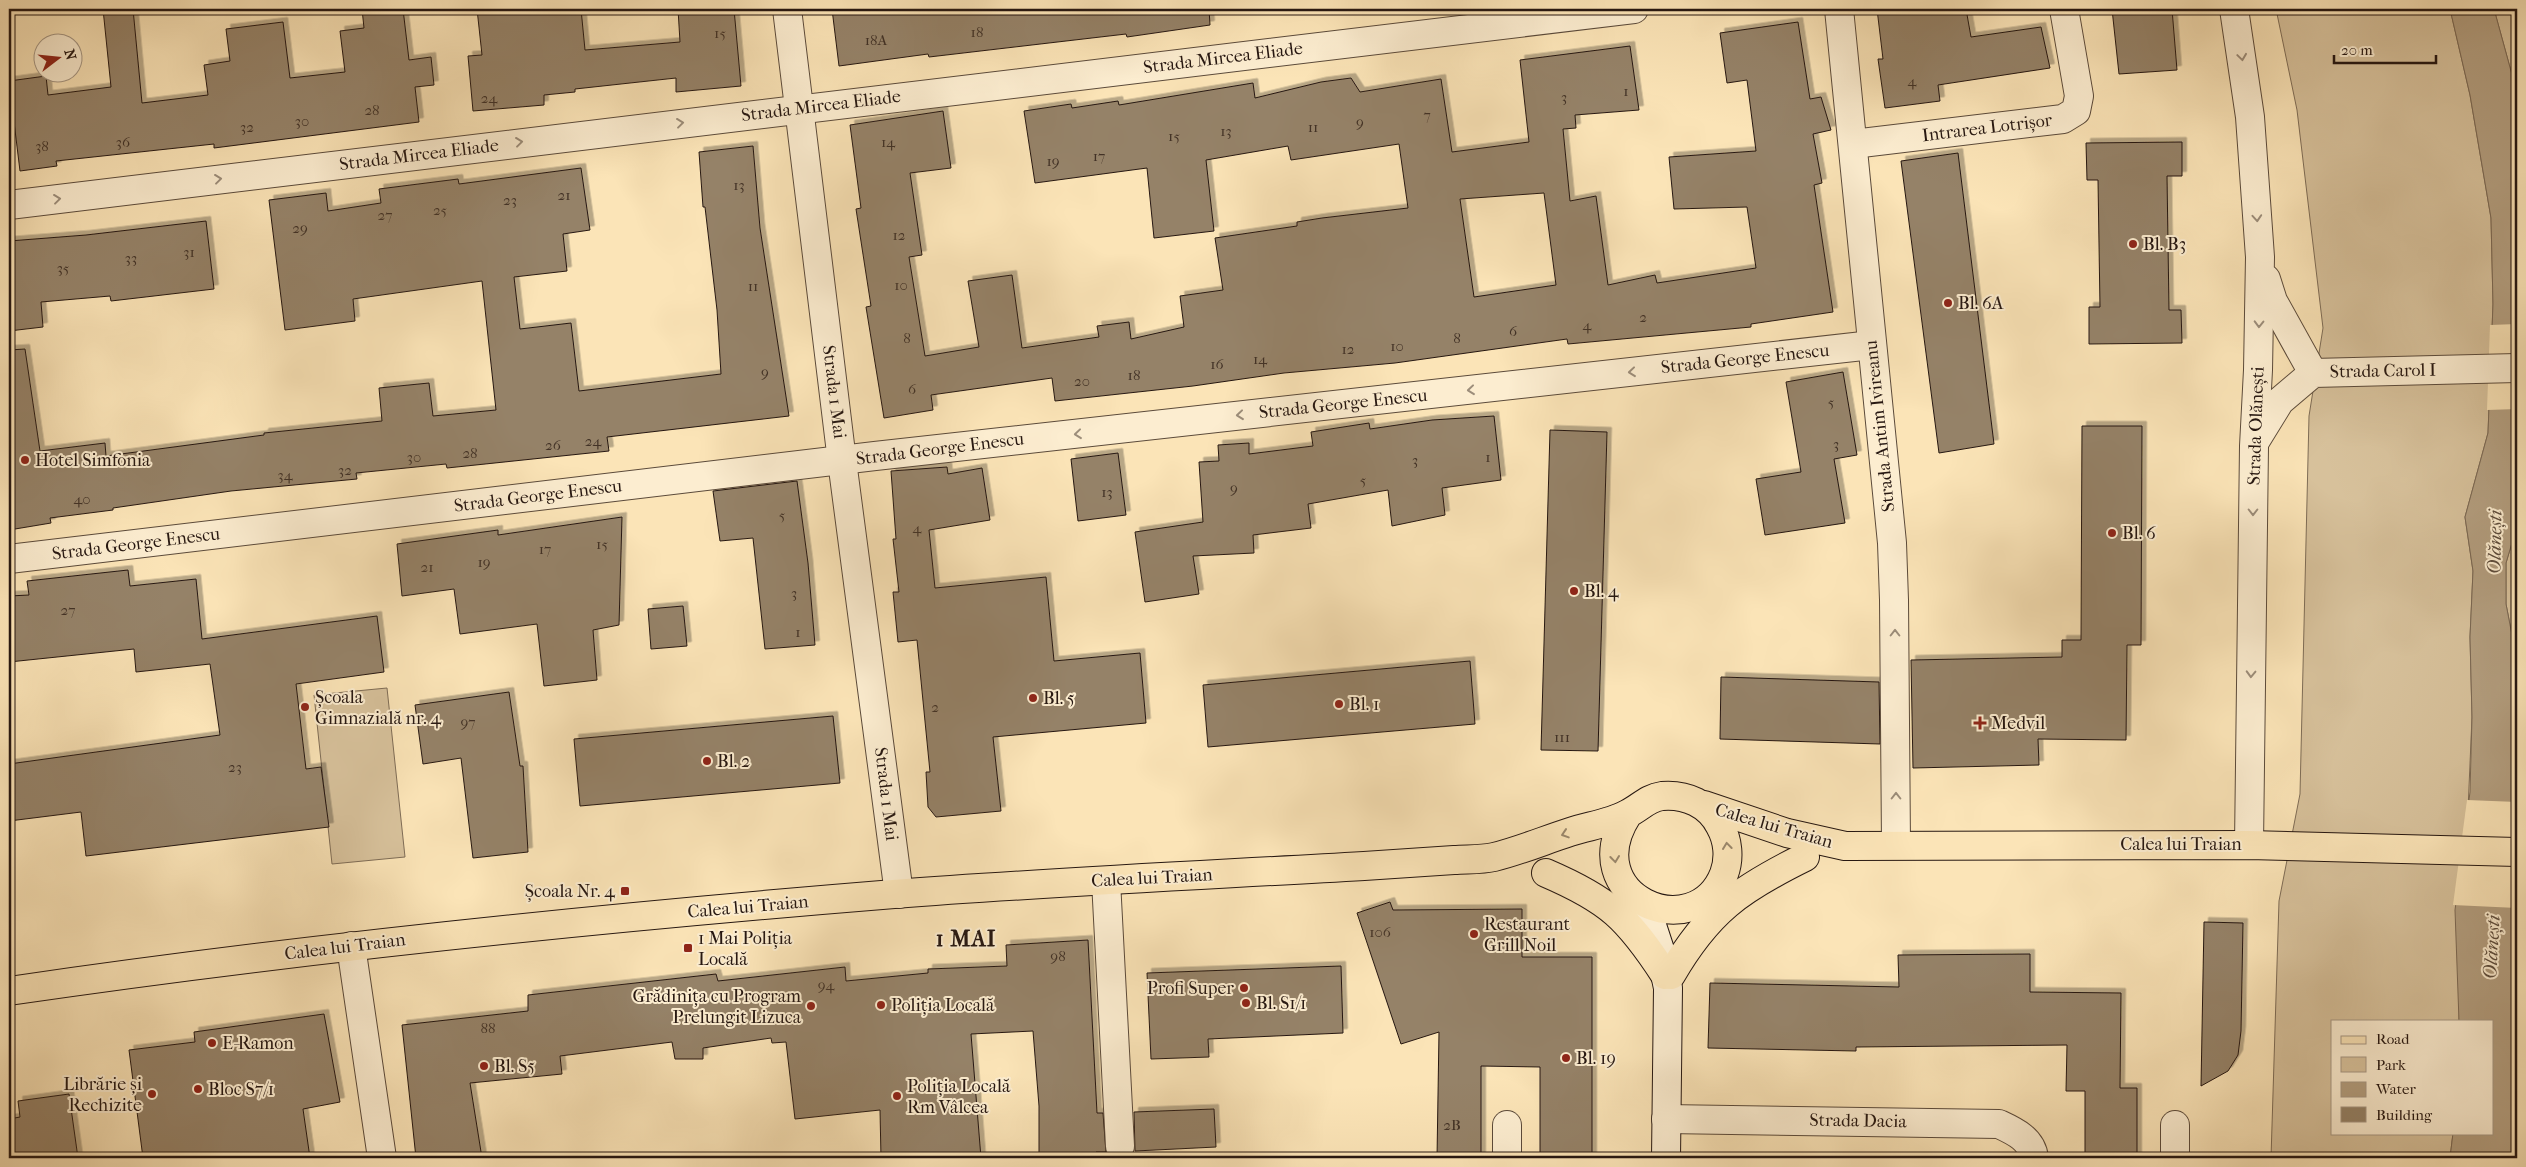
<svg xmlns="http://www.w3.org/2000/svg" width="2526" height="1167" viewBox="0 0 2526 1167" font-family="'IM FELL French Canon',serif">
<defs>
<filter id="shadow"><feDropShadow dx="4.5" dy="-4.5" stdDeviation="0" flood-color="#0004"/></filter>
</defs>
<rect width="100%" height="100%" fill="#fbe4b7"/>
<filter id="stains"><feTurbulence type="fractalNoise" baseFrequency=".004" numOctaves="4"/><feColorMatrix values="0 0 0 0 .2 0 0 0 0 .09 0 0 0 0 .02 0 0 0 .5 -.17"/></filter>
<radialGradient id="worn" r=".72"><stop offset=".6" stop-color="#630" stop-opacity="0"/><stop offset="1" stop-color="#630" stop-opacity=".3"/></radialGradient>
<!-- green -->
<g fill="#d7c19b" stroke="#7e6c56">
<polygon points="2276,9 2450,9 2470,95 2491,218 2493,304 2488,433 2465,517 2473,571 2470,637 2472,717 2459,1021 2332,1021 2332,1133 2453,1133 2450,1158 2271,1158 2279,901 2300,794 2309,416 2323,328 2297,110"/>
<polygon points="2494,9 2517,9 2517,93"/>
<polygon points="2517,526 2517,661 2506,604 2506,563"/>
<polygon points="387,688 405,857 332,864 314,695"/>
</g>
<!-- water -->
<polygon fill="#b39e7f" stroke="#7b6853" points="2450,9 2494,9 2517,93 2517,526 2506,563 2506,604 2517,661 2517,1158 2450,1158 2453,1133 2492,1133 2492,1021 2459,1021 2455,910 2470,792 2472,717 2470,637 2473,571 2465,517 2488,433 2493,304 2491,218 2470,95"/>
<!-- pier -->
<g fill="#fbe4b7">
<polygon points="2517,324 2517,409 2487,410 2490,325"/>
<polygon points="2467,800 2517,802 2517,908 2453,905"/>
</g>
<!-- building -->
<g fill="#958267" stroke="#261711" fill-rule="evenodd" filter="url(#shadow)">
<polygon points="103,9 133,9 142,103 208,95 204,65 230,61 226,29 283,22 290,78 345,72 340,31 364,28 362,9 403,9 409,60 431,57 434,85 415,87 419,122 214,148 214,144 56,161 57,166 20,171 9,81 46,76 48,95 111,87"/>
<polygon points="477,9 581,9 585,50 680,42 678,9 734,9 741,86 676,92 676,78 575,89 575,92 544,95 544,105 473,111 468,56 482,55"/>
<polygon points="832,9 1209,9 1210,25 1127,37 1126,34 929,57 928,54 839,66"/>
<polygon points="1877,9 1966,9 1971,37 2041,27 2050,68 1938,85 1940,101 1885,108 1878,59 1883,59"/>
<polygon points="2112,9 2172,9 2177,70 2119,74"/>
<path d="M1798,22L1810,99L1821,97L1831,130L1813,134L1822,183L1814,185L1833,312L1751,324V327L1568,344L1567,339L1395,363L1284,373L1193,386L1055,401L1052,378L931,395L933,410L884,418L866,307L871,306L856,209L861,208L850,125L943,111L951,168L910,173L922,255L909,257L925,356L979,347L968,281L1012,275L1022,348L1099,337L1097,326L1129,322L1131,339L1184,327L1180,296L1223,290L1215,238L1297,226V222L1322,218L1408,208L1399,144L1291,160L1288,146L1206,160L1214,231L1154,238L1147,168L1035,183L1024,111L1071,104L1072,108L1118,101L1119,105L1253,83L1255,98L1321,82L1351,78L1360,92L1441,79L1452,152L1529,142L1520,60L1630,46L1639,110L1575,115L1576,128L1563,129L1570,201L1596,196L1608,285L1655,275L1657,283L1756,268L1747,207L1674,209L1669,157L1756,151L1747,80L1727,83L1720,33ZM1544,193L1556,285L1474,297L1460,199Z"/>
<polygon points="2182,142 2182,176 2167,176 2169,310 2181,310 2182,343 2089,344 2089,307 2100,307 2098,180 2087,180 2086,143"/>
<polygon points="753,146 760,228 789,416 607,437 609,451 447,468 446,464 356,473 357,479 231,491 113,508 113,510 50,518 51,523 9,530 9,350 25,349 40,451 105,443 106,456 264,435 264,433 382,421 379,388 429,383 433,416 496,410 482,281 353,299 355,321 285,330 269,200 326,193 328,211 381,203 379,189 458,179 459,184 581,168 590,230 563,234 567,271 514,277 520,329 571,323 579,391 721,374 717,310 705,207 703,207 699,152"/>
<polygon points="1958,153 1994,444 1939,453 1901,161"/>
<polygon points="206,221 214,289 111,301 110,296 41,302 43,327 9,331 9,241 86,235"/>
<polygon points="1843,372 1857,455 1834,459 1845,523 1765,535 1756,479 1801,472 1786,382"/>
<polygon points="1494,416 1501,480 1442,488 1445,515 1392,526 1388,490 1308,504 1311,528 1253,535 1254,553 1193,556 1199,594 1145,602 1135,532 1203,522 1199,462 1219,461 1218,445 1249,443 1249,454 1313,446 1311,432 1369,423 1370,429 1432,420"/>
<polygon points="2082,426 2142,426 2141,645 2127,645 2126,740 2038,739 2039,765 1913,768 1911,660 2062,657 2062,640 2081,640"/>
<polygon points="1550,430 1607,432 1598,751 1541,750"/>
<polygon points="1118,453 1126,515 1078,521 1071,459"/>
<polygon points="947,467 948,474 982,468 990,520 929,530 935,588 1046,577 1054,661 1140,653 1146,723 993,737 1001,811 936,817 928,807 926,772 930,772 917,640 898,642 893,592 899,592 893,539 896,539 891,471"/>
<polygon points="797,481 808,563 815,645 765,649 753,538 720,541 713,491"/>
<polygon points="622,517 619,625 593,630 597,680 544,686 537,624 460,634 454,589 402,596 397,544 498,530 498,535"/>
<polygon points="128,570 130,586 196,579 202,639 377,616 384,672 296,684 306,769 321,767 329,827 86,856 81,812 9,821 9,764 220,735 210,664 136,672 134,649 9,662 9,596 29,595 27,581"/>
<polygon points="683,606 687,646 651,649 648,609"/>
<polygon points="1470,661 1475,724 1208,747 1203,685"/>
<polygon points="1721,677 1879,682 1880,744 1720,739"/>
<polygon points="509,692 520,766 523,766 528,852 473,858 461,758 423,764 415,705"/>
<polygon points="833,716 840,783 580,806 574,739"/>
<polygon points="1390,902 1393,910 1522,909 1522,957 1592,957 1592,1158 1540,1158 1540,1067 1481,1066 1481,1158 1437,1158 1439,1032 1401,1044 1357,913"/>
<polygon points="2204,922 2243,923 2241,1031 2238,1055 2228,1071 2201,1086"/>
<polygon points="1088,940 1097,1113 1103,1113 1106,1152 1096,1152 1096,1158 1039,1158 1039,1106 1033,1031 971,1034 981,1158 881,1158 880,1110 795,1119 786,1042 772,1043 771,1038 703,1048 703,1059 675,1059 672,1042 560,1056 562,1074 470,1083 482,1158 416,1158 402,1025 528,1011 528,995 716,974 718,981 845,967 846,981 928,973 928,969 1007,966 1006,945"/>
<polygon points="2030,954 2030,992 2121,993 2120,1088 2137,1088 2137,1158 2085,1158 2085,1091 2066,1091 2067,1045 1856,1047 1856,1051 1708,1048 1710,983 1899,987 1898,955"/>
<polygon points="1341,966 1343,1033 1208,1039 1209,1057 1151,1059 1147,973"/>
<polygon points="324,1014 340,1102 303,1109 310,1158 143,1158 129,1050 195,1042 194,1032"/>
<polygon points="69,1094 78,1158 9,1158 9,1119 20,1117 18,1101"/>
<polygon points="1214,1109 1216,1147 1135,1151 1134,1112"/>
</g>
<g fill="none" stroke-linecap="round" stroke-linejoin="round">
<!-- minor casing -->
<g stroke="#5b4a3a" stroke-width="30">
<g id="minor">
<polyline points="787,9 842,461 899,894"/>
<polyline points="1853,144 2063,119 2076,111 2079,96 2064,9"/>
<polyline points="9,205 1634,9"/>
<polyline points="9,559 875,456 1872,345"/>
<polyline points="1106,881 1120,1146"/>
<polyline points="351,946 382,1158"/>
<path d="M1666,1119L1999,1124C2014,1131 2032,1139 2034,1158"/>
<polyline points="2175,1125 2175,1158"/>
<polyline points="1507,1158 1507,1125"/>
</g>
</g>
<!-- tertiary casing -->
<g stroke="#5b4a3a" stroke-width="30">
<g id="tertiary">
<polyline points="1839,9 1892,543 1894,600 1896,844"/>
<polyline points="2234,9 2250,117 2260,257 2258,370 2254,446 2249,845"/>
<polyline points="2266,279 2273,301 2313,373"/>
<polyline points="2256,440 2280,401 2313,373 2517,368"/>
</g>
</g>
<!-- secondary casing -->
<g stroke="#261711" stroke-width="30">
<polyline id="secondary" points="1645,904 1660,950 1668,988 1666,1158"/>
</g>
<!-- primary casing -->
<g stroke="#261711" stroke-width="30">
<g id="primary">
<polyline points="1704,805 1787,833 1845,846 2249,845 2517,852"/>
<path d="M1546,873C1609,900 1628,918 1665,975"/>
<path d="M1671,975C1708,911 1740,889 1805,857"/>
<path d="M9,991C303,948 598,918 894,894C1051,882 1207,875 1364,866C1394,864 1424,862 1454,860C1467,859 1481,860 1494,857C1519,851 1545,840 1570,832C1588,826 1611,823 1627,814C1640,808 1647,798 1662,796C1686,794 1709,804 1720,826C1728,840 1730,858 1724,874C1695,948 1574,897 1628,814"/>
</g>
</g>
<!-- minor -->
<use href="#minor" stroke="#fcedd0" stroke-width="28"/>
<!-- tertiary -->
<use href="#tertiary" stroke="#fcedd0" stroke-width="28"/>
<!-- secondary -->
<use href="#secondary" stroke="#fcedd0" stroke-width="28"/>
<!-- primary -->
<use href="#primary" stroke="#fbe4b7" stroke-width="28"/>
</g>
<!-- one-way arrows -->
<defs><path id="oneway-chevron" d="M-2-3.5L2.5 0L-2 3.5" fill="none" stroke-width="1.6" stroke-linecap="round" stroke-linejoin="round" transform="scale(1.25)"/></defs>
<g stroke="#9c8d7a">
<use href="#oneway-chevron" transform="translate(2242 57) rotate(82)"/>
<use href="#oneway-chevron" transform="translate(680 123) rotate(-7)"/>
<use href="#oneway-chevron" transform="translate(519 142) rotate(-7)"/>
<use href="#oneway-chevron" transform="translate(218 179) rotate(-7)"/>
<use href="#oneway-chevron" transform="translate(57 199) rotate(-7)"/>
<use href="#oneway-chevron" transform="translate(2257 218) rotate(86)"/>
<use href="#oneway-chevron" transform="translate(2259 324) rotate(91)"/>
<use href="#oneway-chevron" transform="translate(1632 372) rotate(174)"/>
<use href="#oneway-chevron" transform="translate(1471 390) rotate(174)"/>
<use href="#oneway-chevron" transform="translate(1240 415) rotate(174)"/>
<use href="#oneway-chevron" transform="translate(1078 434) rotate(174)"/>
<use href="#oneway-chevron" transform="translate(2253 512) rotate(90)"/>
<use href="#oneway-chevron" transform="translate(1895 633) rotate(-90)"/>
<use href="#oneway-chevron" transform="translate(2251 674) rotate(92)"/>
<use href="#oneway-chevron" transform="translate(1896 796) rotate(-90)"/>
</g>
<g stroke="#9b886c">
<use href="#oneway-chevron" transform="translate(1565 834) rotate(162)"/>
<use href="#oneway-chevron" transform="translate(1727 846) rotate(-97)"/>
<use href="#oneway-chevron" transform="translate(1615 859) rotate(83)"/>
</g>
<!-- markers -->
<g fill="#8f2418" stroke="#fcedd0" stroke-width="2">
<circle cx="2133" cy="244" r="5"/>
<circle cx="1948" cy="303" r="5"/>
<circle cx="25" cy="460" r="5"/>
<circle cx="2112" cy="533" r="5"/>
<circle cx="1574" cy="591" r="5"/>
<circle cx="1033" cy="698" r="5"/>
<circle cx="1339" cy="704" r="5"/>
<circle cx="305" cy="707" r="5"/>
<path d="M1977.5 715.5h5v5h5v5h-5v5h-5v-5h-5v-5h5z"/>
<circle cx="707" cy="761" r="5"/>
<rect x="620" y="886" width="10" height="10" rx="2.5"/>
<circle cx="1474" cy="934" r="5"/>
<rect x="683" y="943" width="10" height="10" rx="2.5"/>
<circle cx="1244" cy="988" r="5"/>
<circle cx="1246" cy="1003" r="5"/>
<circle cx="881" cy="1005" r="5"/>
<circle cx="811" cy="1006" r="5"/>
<circle cx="212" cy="1043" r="5"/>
<circle cx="1566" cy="1058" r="5"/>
<circle cx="484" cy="1066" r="5"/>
<circle cx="198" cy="1089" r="5"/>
<circle cx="152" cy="1094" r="5"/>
<circle cx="897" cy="1096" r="5"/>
</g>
<g text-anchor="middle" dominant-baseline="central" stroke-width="4" stroke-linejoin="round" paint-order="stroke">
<!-- number labels -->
<g font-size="15" fill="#423226">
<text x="977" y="32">18</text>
<text x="720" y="33">15</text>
<text x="876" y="40">18A</text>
<text x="1912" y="81">4</text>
<text x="1626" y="91">1</text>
<text x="1564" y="97">3</text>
<text x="489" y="98">24</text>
<text x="372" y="110">28</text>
<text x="1427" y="115">7</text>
<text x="302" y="121">30</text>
<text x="1360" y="122">9</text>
<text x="247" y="127">32</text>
<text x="1313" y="127">11</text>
<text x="1226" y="131">13</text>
<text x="1174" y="136">15</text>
<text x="123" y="142">36</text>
<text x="888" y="142">14</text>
<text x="42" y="146">38</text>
<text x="1099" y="156">17</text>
<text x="1053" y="161">19</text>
<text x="739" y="185">13</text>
<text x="564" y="195">21</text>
<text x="510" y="200">23</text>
<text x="440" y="210">25</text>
<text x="385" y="215">27</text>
<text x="300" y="228">29</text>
<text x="899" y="235">12</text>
<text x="189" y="252">31</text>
<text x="131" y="258">33</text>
<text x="63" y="268">35</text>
<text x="901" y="285">10</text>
<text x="753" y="286">11</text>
<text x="1643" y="317">2</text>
<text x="1587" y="325">4</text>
<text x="1513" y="331">6</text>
<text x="907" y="338">8</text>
<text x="1457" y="338">8</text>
<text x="1397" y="346">10</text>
<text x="1348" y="349">12</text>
<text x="1260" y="359">14</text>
<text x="1217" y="364">16</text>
<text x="765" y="372">9</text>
<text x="1134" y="375">18</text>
<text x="1082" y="381">20</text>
<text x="912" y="389">6</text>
<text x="1831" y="402">5</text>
<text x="593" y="441">24</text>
<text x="1836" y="444">3</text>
<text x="553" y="445">26</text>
<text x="470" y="453">28</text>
<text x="414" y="457">30</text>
<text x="1488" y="457">1</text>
<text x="1415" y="460">3</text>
<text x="345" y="470">32</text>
<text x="285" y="475">34</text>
<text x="1363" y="480">5</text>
<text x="1234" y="488">9</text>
<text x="1107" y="492">13</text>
<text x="82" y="499">40</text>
<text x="782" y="515">5</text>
<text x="917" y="528">4</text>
<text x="602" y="544">15</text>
<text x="545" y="549">17</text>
<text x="484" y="562">19</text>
<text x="427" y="567">21</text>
<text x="794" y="593">3</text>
<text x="68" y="610">27</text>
<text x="798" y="632">1</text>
<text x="935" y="707">2</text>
<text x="468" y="722">97</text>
<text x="1562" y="737">111</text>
<text x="235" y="767">23</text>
<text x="1380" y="932">106</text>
<text x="1058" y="956">98</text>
<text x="826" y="985">94</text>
<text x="488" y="1028">88</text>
<text x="1452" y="1125">2B</text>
</g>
<!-- street labels -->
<g font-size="18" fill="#261711" stroke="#fcedd0">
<text transform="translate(1223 58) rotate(-7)">Strada Mircea Eliade</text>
<text transform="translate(821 106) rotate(-7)">Strada Mircea Eliade</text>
<text transform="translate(1987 128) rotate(-7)">Intrarea Lotrișor</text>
<text transform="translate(419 155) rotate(-7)">Strada Mircea Eliade</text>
<text transform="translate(1745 359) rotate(-6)">Strada George Enescu</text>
<text transform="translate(2383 371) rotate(-1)">Strada Carol I</text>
<text transform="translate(834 392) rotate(83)">Strada 1 Mai</text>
<text transform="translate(1343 404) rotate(-6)">Strada George Enescu</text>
<text transform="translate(1880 426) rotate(-96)">Strada Antim Ivireanu</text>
<text transform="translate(2256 426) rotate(-88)">Strada Olănești</text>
<text transform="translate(940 449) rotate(-7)">Strada George Enescu</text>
<text transform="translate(538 496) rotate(-7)">Strada George Enescu</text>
<text transform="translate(136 544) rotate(-7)">Strada George Enescu</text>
<text transform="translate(886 794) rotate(83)">Strada 1 Mai</text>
<text transform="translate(1774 826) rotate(16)">Calea lui Traian</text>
<text x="2181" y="844">Calea lui Traian</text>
<text transform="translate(1152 878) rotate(-3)">Calea lui Traian</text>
<text transform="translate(748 907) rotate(-5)">Calea lui Traian</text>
<text transform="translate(345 947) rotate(-7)">Calea lui Traian</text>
<text transform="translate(1858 1121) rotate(1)">Strada Dacia</text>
</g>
<!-- poi labels -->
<g font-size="18" fill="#261711" stroke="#fcedd0" text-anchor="start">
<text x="2143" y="244">Bl. B3</text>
<text x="1958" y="303">Bl. 6A</text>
<text x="35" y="460">Hotel Simfonia</text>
<text x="2122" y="533">Bl. 6</text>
<text x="1584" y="591">Bl. 4</text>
<text x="315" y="697">Școala<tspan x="315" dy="21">Gimnazială nr. 4</tspan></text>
<text x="1043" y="698">Bl. 5</text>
<text x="1349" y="704">Bl. 1</text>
<text x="1991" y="723">Medvil</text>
<text x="717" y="761">Bl. 2</text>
<text x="615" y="891" text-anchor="end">Școala Nr. 4</text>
<text x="1484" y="924">Restaurant<tspan x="1484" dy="21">Grill Noil</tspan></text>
<text x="698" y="938">1 Mai Poliția<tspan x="698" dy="21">Locală</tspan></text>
<text x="1234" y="988" text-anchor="end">Profi Super</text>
<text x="801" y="996" text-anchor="end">Grădinița cu Program<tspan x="801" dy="21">Prelungit Lizuca</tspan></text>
<text x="1256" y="1003">Bl. S1/1</text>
<text x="891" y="1005">Poliția Locală</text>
<text x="222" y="1043">E-Ramon</text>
<text x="1576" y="1058">Bl. 19</text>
<text x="494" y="1066">Bl. S5</text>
<text x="142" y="1084" text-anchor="end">Librărie și<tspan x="142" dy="21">Rechizite</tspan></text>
<text x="907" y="1086">Poliția Locală<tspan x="907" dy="21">Rm Vâlcea</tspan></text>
<text x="208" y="1089">Bloc S7/1</text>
</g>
<!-- water labels -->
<g font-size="19" font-style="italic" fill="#5e4d3d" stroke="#fcedd0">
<text transform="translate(2495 542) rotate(-89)">Olănești</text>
<text transform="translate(2492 947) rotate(-87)">Olănești</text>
</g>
<!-- district labels -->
<g font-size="22" font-weight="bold" letter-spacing="1" fill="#261711" stroke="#fcedd0">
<text x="966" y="939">1 MAI</text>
</g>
</g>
<!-- margin -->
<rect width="2526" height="1167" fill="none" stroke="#fbe4b7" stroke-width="30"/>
<rect x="10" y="10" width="2506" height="1147" fill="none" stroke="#261711" stroke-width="2.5"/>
<rect x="15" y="15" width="2496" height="1137" fill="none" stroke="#261711"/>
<!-- legend -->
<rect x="2331" y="1020" width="162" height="115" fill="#fcedd0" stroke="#a69784"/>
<rect x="2341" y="1036" width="25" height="8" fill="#fbe4b7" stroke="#a69784"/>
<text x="2376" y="1044" font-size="15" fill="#261711">Road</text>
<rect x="2341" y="1057" width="25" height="15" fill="#d7c19b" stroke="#a69784"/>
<text x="2376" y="1070" font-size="15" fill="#261711">Park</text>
<rect x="2341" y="1082" width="25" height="15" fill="#b39e7f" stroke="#a69784"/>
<text x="2376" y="1094" font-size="15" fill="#261711">Water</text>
<rect x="2341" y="1107" width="25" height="15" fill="#958267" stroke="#a69784"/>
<text x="2376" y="1120" font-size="15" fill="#261711">Building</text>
<!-- north arrow -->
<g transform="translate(58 58) rotate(74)"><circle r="24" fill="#fcedd0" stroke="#a69784"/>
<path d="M0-4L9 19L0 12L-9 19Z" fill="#8f2418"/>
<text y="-8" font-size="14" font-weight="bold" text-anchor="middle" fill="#261711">N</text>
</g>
<!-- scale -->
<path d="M2334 55v8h102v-8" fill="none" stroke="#261711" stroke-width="2.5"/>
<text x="2341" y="55" font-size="15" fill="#261711" stroke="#fcedd0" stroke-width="4" paint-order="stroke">20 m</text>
<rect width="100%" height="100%" filter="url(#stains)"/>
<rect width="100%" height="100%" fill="url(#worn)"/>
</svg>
